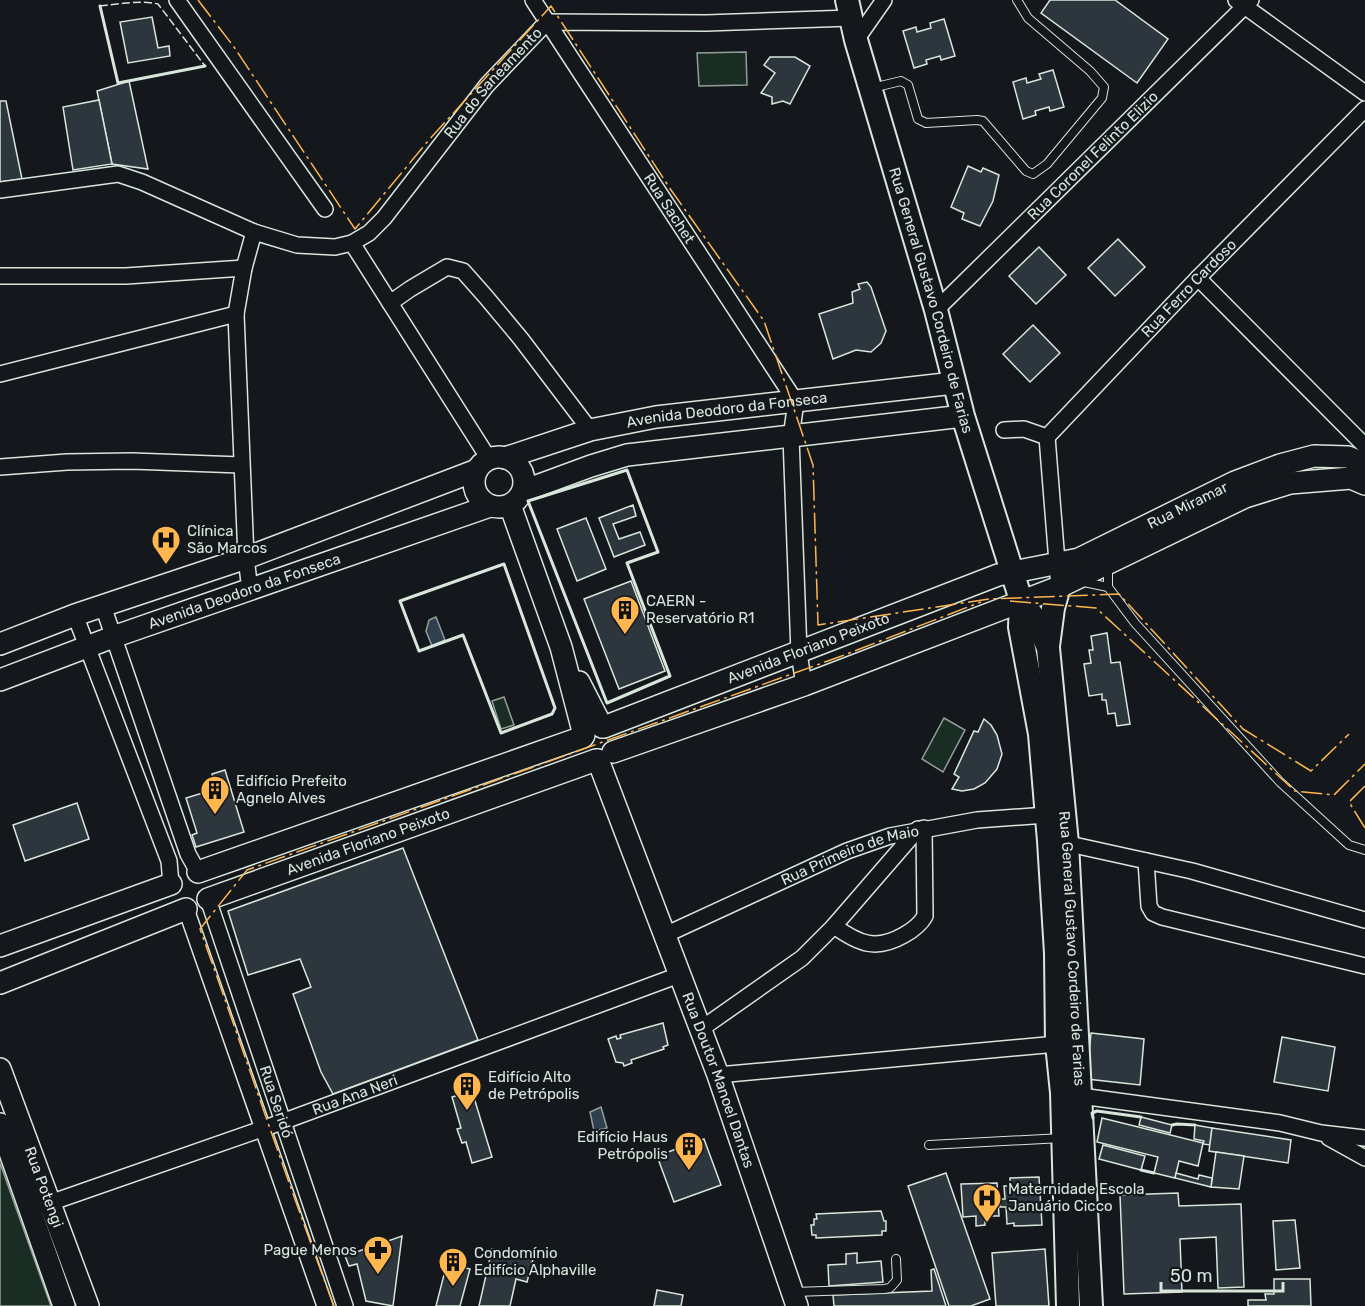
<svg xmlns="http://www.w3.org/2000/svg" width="1365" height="1306" viewBox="0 0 1365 1306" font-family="Rubik,sans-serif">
<rect width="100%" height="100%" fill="#14181c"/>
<!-- green -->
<g fill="#1a2d24" stroke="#939e99" stroke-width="1.5">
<polygon points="746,52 747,85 699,86 697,53"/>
<polygon points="504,697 514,725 501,729 492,701"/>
<polygon points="944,718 965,730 943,772 922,759"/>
<polygon points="0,1163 51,1306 0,1306"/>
</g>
<!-- water -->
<g fill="#2f3f4d" stroke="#939e99" stroke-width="1.5">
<polygon points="436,617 445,640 432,646 426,631 429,620"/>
<polygon points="601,1107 607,1128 594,1131 590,1112"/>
</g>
<!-- building -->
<g fill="#2c363c" stroke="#d8e6dc" stroke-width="1.5">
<polygon points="1050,0 1115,0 1168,39 1137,83 1041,13"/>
<polygon points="152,17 158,48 169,46 170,56 128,63 120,22"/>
<polygon points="944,19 955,56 941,60 940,56 926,60 927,64 914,68 903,31 916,27 917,32 931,28 930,23"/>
<polygon points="770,57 795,57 810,66 790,104 783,101 772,104 772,97 761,93 775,73 764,65"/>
<polygon points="1053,70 1064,107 1050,111 1049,107 1035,111 1036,115 1023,119 1013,82 1026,78 1027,83 1041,79 1039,74"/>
<polygon points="129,81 148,169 112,164 97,91"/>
<polygon points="99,100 112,164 73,170 63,107"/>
<polygon points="0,101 6,101 22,179 0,182"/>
<polygon points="968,166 981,172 983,168 999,175 993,201 980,226 962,219 964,213 951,207"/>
<polygon points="1118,239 1145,267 1115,296 1088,268"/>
<polygon points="1039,247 1066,275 1036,304 1009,276"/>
<polygon points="867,282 871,287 886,331 881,343 871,352 856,350 833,359 819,314 853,303 852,292 860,289 858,284"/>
<polygon points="1033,325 1060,353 1030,382 1003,354"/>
<polygon points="633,505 636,516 613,524 619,539 640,532 645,545 614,557 599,518"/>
<polygon points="586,518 606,569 577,581 557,529"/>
<polygon points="631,581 665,671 619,689 584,599"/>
<polygon points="1107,633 1111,663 1120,662 1130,724 1117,726 1115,713 1108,714 1106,700 1102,700 1102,694 1089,696 1084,664 1091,663 1089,650 1093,650 1091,636"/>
<polygon points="984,719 991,725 997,735 1002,754 997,769 985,783 974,789 962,791 952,789 959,777 954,774 974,731 978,732"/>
<polygon points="225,770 244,832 196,847 192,835 197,833 186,798 216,789 212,774"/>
<polygon points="77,803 89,839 25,861 13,825"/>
<polygon points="403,848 478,1040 333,1094 321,1072 293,994 311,987 300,959 248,975 228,911"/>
<polygon points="663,1023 668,1045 663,1047 664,1049 631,1060 632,1063 624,1066 623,1063 616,1062 608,1039 616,1036 617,1039 621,1038 620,1035"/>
<polygon points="1091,1033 1144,1039 1140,1085 1087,1079"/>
<polygon points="1282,1037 1335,1047 1328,1091 1274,1082"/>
<polygon points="472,1091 492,1157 472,1163 466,1142 462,1143 457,1129 461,1128 452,1097"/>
<polygon points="1141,1117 1172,1125 1170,1133 1139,1125"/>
<polygon points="1102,1118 1203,1143 1198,1166 1179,1161 1175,1178 1154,1173 1158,1157 1097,1142"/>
<polygon points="1195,1125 1212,1128 1210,1145 1203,1144 1204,1141 1194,1139"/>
<polygon points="1212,1128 1291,1140 1288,1163 1209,1151"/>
<polygon points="704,1139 721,1185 674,1202 657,1156"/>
<polygon points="1103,1145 1145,1156 1141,1170 1099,1159"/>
<polygon points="1216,1152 1244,1156 1239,1189 1211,1187"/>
<polygon points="946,1173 990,1299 971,1306 949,1306 908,1186"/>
<polygon points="1176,1173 1198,1179 1199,1175 1212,1178 1211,1187 1175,1178"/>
<polygon points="1039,1177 1042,1225 1014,1226 1014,1223 1007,1224 1006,1207 1000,1207 999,1199 1005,1199 1004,1186 1010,1186 1010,1178"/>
<polygon points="997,1183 999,1216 985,1216 985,1225 976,1226 976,1216 963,1217 961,1184"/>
<polygon points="1178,1193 1179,1206 1241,1204 1244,1287 1218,1288 1216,1237 1180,1239 1182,1292 1124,1294 1120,1195"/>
<polygon points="881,1211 884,1221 886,1221 886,1231 882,1231 882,1235 816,1238 816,1235 812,1235 811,1225 814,1225 814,1219 817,1219 816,1214"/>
<polygon points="1295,1220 1300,1268 1276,1270 1273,1221"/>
<polygon points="402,1236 393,1306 366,1301 357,1264 349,1266 345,1256"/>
<polygon points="492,1249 533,1259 527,1282 516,1279 510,1306 479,1306"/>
<polygon points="1045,1249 1049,1306 996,1306 992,1253"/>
<polygon points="857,1253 857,1263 881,1261 883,1282 829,1286 828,1265 846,1264 846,1254"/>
<polygon points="447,1263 470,1269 460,1306 436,1306"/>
<polygon points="934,1269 946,1306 834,1306 833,1295 932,1291 931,1270"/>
<polygon points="1274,1279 1310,1279 1311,1306 1248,1306 1248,1300 1266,1300 1265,1294 1274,1294"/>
<polygon points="657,1290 683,1295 681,1306 654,1306"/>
</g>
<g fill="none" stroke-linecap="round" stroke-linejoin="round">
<!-- lane casing -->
<g stroke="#d8e6dc" stroke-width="10">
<g id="lane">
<polyline points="872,88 901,81 908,85 918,119 926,123 977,120 983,121 1026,171 1033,174 1047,164 1102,98 1104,87 1090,71 1028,18 1017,0"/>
<polyline points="1108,566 1108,587 1135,623 1280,782 1349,845 1365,850"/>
<polyline points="1084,582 1108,587"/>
<polyline points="929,1145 1062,1138"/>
<polyline points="794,1292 884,1289 890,1288 897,1280 896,1259"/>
</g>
</g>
<!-- street casing -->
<g stroke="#d8e6dc" stroke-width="18">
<g id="street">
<polyline points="177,0 325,209"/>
<path id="s1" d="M533,0L796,402L791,437L799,653L804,685"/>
<polyline points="1236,0 1365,93"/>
<polyline points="856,40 884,0"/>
<path id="s2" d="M0,190L118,174L142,182L254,232L297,245L335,247L352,243L369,233L384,218L487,85L547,22L706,23L851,18"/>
<polyline points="352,243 489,459"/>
<polyline points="0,276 126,276 244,268"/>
<polyline points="1198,278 1365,446"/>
<polyline points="390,303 410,289 447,267 463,271 486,297 521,339 590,430"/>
<path id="s3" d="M936,310L1251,0"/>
<polyline points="0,374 236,314"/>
<path id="s4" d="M1004,430L1024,429L1047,437L1198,278L1365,109"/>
<polyline points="1047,437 1059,587"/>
<polyline points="0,467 67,462 132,461 241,465"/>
<polyline points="250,590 246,558 236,314 244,268 254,232"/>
<polyline points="103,606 188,854 198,872"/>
<polyline points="75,615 169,861 171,884"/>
<polyline points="1060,842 1192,871 1365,920"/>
<polyline points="1146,861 1149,906 1153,913 1162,917 1365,966"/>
<path id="s5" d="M208,899L345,1306"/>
<polyline points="186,909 325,1306"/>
<path d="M834,926C859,944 876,951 904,935C913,930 920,925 925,916L924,828"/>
<path id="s6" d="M665,935L847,851L890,836L977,820L1047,815"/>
<polyline points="701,1029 802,958 834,926 918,829"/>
<polyline points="718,1075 1057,1044 1066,1046"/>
<polyline points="1073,1095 1280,1123 1321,1133 1365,1138"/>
<polyline points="1329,1138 1365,1158"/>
<path id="s7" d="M41,1206L282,1122L679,975"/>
</g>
</g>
<!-- secondary casing -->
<g stroke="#d8e6dc" stroke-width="24">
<g id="secondary">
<circle cx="499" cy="482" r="25"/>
<path id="s8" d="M505,458L590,430L656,417L954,383"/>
<polyline points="523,491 591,466 627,455 963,416"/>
<polyline points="510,505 561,647 584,735"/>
<polyline points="0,644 75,615 246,558 477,470"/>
<path id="s9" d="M0,680L113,637L490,506"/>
<polyline points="579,682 602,727"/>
<path id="s10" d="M604,727L998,575L1079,559L1235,482L1280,465L1314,456L1348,457L1365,464"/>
<polyline points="613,752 804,685 1059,587 1245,497 1290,483 1351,478 1365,484"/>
<path id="s11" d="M598,760L718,1075L797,1306"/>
<polyline points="198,872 583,737"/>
<path id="s12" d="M208,899L596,760"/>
<polyline points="0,946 171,884"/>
<polyline points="0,983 186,909"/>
<path id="s13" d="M0,1069L88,1306"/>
<polyline points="0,1124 64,1306"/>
</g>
</g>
<!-- primary casing -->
<g stroke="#d8e6dc" stroke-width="26">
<g id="primary">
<path id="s14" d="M847,0L856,40L936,310L963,416L1021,600L1020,627L1040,734L1049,841L1056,953L1057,1044L1062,1093L1068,1306"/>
<path id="s15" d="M1021,600L1036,620L1048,648L1067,843L1091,1306"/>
<polyline points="1048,646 1053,608 1059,587"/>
</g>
</g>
<!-- lane -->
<use href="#lane" stroke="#14181c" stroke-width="8"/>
<!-- street -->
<use href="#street" stroke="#14181c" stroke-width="15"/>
<!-- secondary -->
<use href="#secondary" stroke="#14181c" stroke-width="21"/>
<!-- primary -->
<use href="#primary" stroke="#14181c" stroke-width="22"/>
<!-- fence -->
<path stroke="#d8e6dc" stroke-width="1.5" stroke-dasharray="8 3" stroke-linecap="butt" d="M100,6C118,4 141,0 158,4L205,66"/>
<!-- wall -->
<g stroke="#d8e6dc" stroke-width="3">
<polyline points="100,6 118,83 205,66"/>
<polygon points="627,470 658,552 627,563 670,676 607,703 528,501"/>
<polygon points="504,564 555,708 552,714 501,733 463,635 419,651 400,601"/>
<polyline points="1093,1118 1092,1113 1097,1111 1141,1117"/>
<polyline points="1172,1125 1177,1124 1195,1125"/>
<polyline points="1141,1170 1154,1173"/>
</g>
<!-- power -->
<g stroke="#ffb74d" stroke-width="1.5" stroke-dasharray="21 4.5 3 4.5" stroke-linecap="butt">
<polyline points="198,0 234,47 355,229 428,141 551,6 671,190 764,321 813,465 818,625 989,599 1119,594 1243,729 1311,771 1349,734"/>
<polyline points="1010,601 1096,608 1295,791 1334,795 1365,764"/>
<polyline points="1365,786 1349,802 1365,828"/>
<path d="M334,1306C287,1181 245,1055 200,929L247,870L839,657L981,602"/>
</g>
</g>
<!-- icons -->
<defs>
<g id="hospital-pin" transform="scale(1.5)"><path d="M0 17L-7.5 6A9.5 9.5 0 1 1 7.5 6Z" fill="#ffb74d" stroke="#14181c"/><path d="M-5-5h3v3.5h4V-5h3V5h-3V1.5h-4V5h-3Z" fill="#111"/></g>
<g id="building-pin" transform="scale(1.5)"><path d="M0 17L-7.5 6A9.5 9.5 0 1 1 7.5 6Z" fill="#ffb74d" stroke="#14181c"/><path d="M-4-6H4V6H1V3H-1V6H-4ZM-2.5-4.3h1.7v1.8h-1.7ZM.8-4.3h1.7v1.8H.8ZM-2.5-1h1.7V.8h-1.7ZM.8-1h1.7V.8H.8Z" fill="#111"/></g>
<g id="pharmacy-pin" transform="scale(1.5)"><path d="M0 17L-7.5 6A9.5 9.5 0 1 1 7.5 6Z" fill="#ffb74d" stroke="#14181c"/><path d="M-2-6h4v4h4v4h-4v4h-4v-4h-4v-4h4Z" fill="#111"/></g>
</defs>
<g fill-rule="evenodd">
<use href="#hospital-pin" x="166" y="540"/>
<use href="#building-pin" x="625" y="610"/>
<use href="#building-pin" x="215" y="790"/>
<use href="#building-pin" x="467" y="1086"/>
<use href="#building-pin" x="689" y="1146"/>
<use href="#hospital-pin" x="987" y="1198"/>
<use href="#pharmacy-pin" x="378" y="1250"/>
<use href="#building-pin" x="453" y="1262"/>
</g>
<g text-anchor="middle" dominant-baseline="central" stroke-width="4.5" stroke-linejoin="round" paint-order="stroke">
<!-- street labels -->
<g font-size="15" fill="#d8e6dc" stroke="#14181c">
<text stroke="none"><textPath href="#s2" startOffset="582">Rua do Saneamento</textPath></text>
<text stroke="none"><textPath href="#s3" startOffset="220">Rua Coronel Felinto Elizio</textPath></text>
<text stroke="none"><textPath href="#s1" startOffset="249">Rua Sachet</textPath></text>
<text stroke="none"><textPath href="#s4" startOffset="250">Rua Ferro Cardoso</textPath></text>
<text stroke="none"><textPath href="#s14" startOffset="312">Rua General Gustavo Cordeiro de Farias</textPath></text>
<text stroke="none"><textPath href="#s8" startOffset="228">Avenida Deodoro da Fonseca</textPath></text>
<text stroke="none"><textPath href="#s10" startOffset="626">Rua Miramar</textPath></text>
<text stroke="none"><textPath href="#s9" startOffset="260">Avenida Deodoro da Fonseca</textPath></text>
<text stroke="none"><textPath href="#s10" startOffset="219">Avenida Floriano Peixoto</textPath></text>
<text stroke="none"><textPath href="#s12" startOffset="170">Avenida Floriano Peixoto</textPath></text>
<text stroke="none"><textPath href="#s6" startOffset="202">Rua Primeiro de Maio</textPath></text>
<text stroke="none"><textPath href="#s15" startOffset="357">Rua General Gustavo Cordeiro de Farias</textPath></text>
<text stroke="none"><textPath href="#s11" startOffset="342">Rua Doutor Manoel Dantas</textPath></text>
<text stroke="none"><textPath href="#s7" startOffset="333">Rua Ana Neri</textPath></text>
<text stroke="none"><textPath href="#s5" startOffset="214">Rua Seridó</textPath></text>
<text stroke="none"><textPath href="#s13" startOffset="126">Rua Potengi</textPath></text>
</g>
<!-- poi labels -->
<g font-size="15" fill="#d8e6dc" stroke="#14181c" text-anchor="start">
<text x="187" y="531">Clínica<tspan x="187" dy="17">São Marcos</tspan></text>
<text x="646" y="601">CAERN -<tspan x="646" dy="17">Reservatório R1</tspan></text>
<text x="236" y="781">Edifício Prefeito<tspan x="236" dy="17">Agnelo Alves</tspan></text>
<text x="488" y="1077">Edifício Alto<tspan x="488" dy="17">de Petrópolis</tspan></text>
<text x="668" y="1137" text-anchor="end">Edifício Haus<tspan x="668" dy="17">Petrópolis</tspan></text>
<text x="1008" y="1189">Maternidade Escola<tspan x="1008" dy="17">Januário Cicco</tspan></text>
<text x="357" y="1250" text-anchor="end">Pague Menos</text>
<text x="474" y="1253">Condomínio<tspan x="474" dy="17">Edifício Alphaville</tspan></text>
</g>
</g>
<!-- scale -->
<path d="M1161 1282v9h122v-9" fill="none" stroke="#d8e6dc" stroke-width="3"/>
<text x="1170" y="1282" font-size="18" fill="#d8e6dc" stroke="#14181c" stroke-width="4.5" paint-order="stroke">50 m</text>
</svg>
